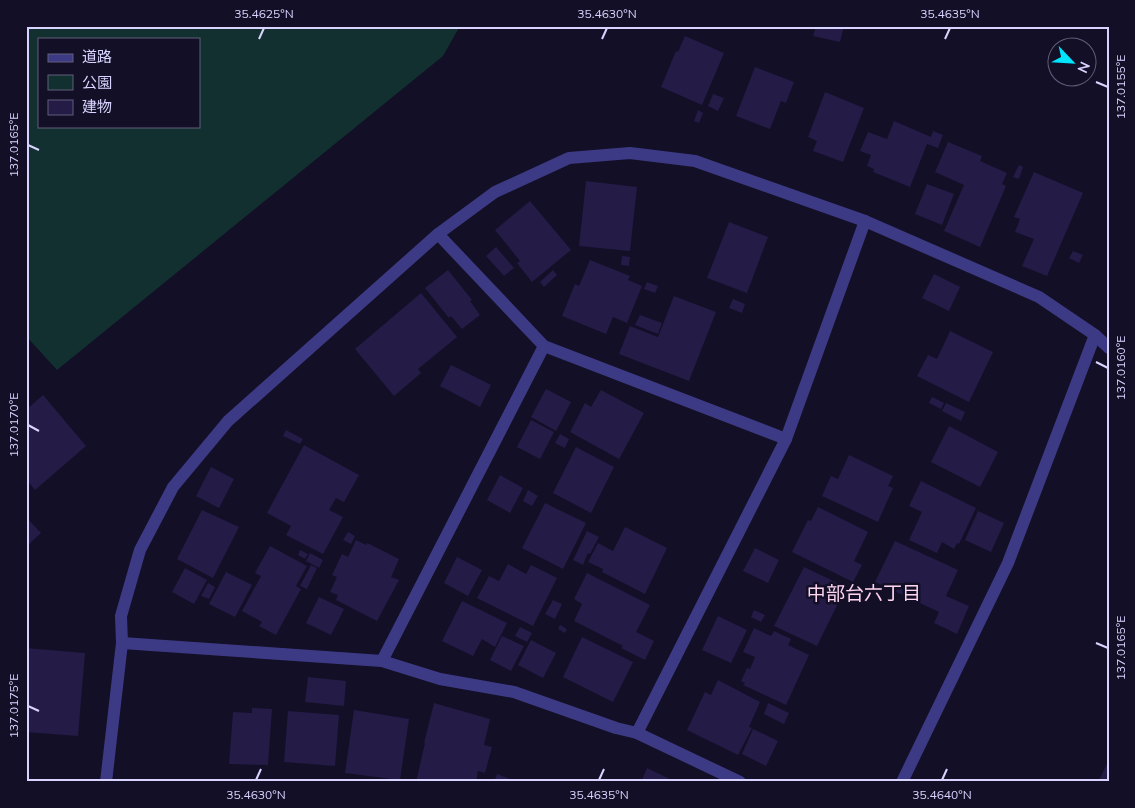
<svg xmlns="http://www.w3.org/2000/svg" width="1135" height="808" viewBox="0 0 1135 808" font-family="Mulish,'Noto Sans JP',sans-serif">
<rect width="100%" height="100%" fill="#130f26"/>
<!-- green -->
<path fill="#12302f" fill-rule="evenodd" d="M26,26H460L443,56L57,370L26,336ZM39,39H199V126H39Z"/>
<!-- building -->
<g fill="#241b47">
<polygon points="816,26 844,26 840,42 813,36"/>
<polygon points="685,36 724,53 702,105 661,87 676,51 678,52"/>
<polygon points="755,67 794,82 786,103 781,101 770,129 736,116"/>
<polygon points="825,92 864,108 843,162 813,151 817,141 808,137"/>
<polygon points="713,94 724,98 718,111 708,106"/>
<polygon points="698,110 703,113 699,123 694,121"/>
<polygon points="894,121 931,137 933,131 943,135 938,148 927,144 910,187 873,172 874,169 867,166 871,155 860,151 868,132 887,139"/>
<polygon points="948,142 982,156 980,161 1007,173 1002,184 1006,186 980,247 944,231 964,185 935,172"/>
<polygon points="1019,165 1023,167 1019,179 1013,177"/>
<polygon points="1034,172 1083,193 1047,276 1022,266 1034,239 1015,232 1020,219 1014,217"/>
<polygon points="586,181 637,187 630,251 579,246"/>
<polygon points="927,184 954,194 942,225 915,214"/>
<polygon points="530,201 571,250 532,282 517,263 520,261 495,230"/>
<polygon points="729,222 768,237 747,293 707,278"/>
<polygon points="496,247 514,268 504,276 486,256"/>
<polygon points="1073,251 1083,255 1079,263 1069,258"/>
<polygon points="622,256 630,257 629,266 621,265"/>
<polygon points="590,260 630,276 628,280 642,286 627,323 613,317 606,334 562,316 575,284 579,286"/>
<polygon points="448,270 472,300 470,301 480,315 462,329 451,316 449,318 425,288"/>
<polygon points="553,270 557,275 544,287 540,282"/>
<polygon points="934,274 960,287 949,311 922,298"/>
<polygon points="647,282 658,286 655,293 644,289"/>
<polygon points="421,293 457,337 418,369 421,373 394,396 355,349"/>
<polygon points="674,296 716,312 689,381 619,354 630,326 658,337"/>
<polygon points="733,299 745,304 742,313 729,308"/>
<polygon points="640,315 662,323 658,334 635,325"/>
<polygon points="950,331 993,352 969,402 917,376 928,355 937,359"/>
<polygon points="451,365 491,385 480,407 440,386"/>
<polygon points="546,389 571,402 556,431 531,417"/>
<polygon points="601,390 644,413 619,459 570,432 585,403 591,407"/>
<polygon points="43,395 86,446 35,490 26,479 26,410"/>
<polygon points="932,397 944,403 941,409 929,403"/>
<polygon points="946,403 965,412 961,421 942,411"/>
<polygon points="531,420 554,432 540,459 517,447"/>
<polygon points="949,426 998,452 980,487 931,462"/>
<polygon points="286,430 303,439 300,444 283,436"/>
<polygon points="560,434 569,439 565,448 555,443"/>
<polygon points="304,445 359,475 344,502 336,498 329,510 343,517 323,554 286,535 291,526 267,513"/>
<polygon points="576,447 614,467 591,513 553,493"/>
<polygon points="849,455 893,476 888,486 893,488 878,522 822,496 831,476 838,479"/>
<polygon points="211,467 234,479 219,508 196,496"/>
<polygon points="500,475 523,488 510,513 487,500"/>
<polygon points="921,481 976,508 959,544 957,543 954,549 942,542 937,553 909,540 922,512 909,506"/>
<polygon points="528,490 538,496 532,506 523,501"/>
<polygon points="545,503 586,523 563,569 522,548"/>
<polygon points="818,507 868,532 854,561 862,565 853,582 792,552 808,520 811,521"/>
<polygon points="202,510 239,527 213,578 177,559"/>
<polygon points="978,511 1004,523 991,552 965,540"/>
<polygon points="26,517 41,533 26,547"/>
<polygon points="625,527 667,548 645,594 602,572 603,569 588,562 598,543 613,551"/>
<polygon points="587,531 599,537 590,554 588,553 583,565 573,560"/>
<polygon points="348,532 355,536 351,544 343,540"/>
<polygon points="356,540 366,545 367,543 399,559 391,577 399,580 377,621 336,600 338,595 330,592 337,577 332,575 342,554 348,557"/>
<polygon points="895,541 958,570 946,596 969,606 957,634 934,623 939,612 875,582"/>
<polygon points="270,546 307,566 296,586 301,589 276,635 259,626 262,622 242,611 261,576 255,573"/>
<polygon points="755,548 779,560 768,583 743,571"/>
<polygon points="300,550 308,554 305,559 298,555"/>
<polygon points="310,553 323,560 319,568 306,561"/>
<polygon points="457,557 482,570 468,596 444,583"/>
<polygon points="508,564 526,574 531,565 557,578 533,626 477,598 489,576 499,581"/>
<polygon points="311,565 317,568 307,589 300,586"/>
<polygon points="804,567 846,587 817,646 774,626"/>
<polygon points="185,568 207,580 194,604 172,592"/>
<polygon points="226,572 252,585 235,617 209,604"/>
<polygon points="587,573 650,605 636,632 654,641 645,660 621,648 623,646 574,621 582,604 574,599"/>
<polygon points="208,583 215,587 209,599 201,596"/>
<polygon points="319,597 344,609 331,635 306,623"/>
<polygon points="553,600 562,604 555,619 545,614"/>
<polygon points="462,601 507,623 495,647 482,639 473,656 442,641"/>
<polygon points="754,610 765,615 761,622 751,617"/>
<polygon points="718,616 747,630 731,663 702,650"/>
<polygon points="560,625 567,629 565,633 558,629"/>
<polygon points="520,627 532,633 527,642 515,636"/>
<polygon points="754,628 771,636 774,631 791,639 788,645 809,655 786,705 743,685 745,683 741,681 747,668 750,669 755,657 743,652"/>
<polygon points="502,636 524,646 511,671 490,660"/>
<polygon points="582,637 633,662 613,702 563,677"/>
<polygon points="531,640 556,653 543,678 518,665"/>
<polygon points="26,648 85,653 78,736 26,732"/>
<polygon points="308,677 346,681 344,706 305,702"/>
<polygon points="718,680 760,702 749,727 752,728 738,755 687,730 705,692 711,695"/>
<polygon points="434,703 490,719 484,745 492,747 485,773 478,771 476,782 416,782 425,743 424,743"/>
<polygon points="768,703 789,713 784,724 764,714"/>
<polygon points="252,708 272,709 268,765 229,764 233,712 252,713"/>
<polygon points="354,710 409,719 400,780 345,773"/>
<polygon points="288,711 339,715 335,766 284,762"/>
<polygon points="753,729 778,741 766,766 742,754"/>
<polygon points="1109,760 1109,782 1098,782"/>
<polygon points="647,768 676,782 641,782"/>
<polygon points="497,774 510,779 509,782 494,782"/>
</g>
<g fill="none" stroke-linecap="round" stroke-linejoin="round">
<!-- minor -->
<g stroke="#3d3a85" stroke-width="12">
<polyline points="438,234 544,346 786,439"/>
<polyline points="122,643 382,661 440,679 514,692 616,728 637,733 740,782"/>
<polyline points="382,661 544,346"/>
<polyline points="637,733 786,439 865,221"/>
<polyline points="106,782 122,643 121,616 140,550 173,487 228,421 438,234 495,192 569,158 630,153 695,161 865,221 1039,297 1095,335 1109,348"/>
<polyline points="902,782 1008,563 1095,335"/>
</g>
</g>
<!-- ticks -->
<path fill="none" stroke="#d9d4ff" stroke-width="2" d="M259,39L264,28M602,39L607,28M945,39L950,28M1096,82L1108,87M28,145L39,150M1096,362L1108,368M28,425L39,431M1096,643L1108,648M28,706L39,711M256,780L261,769M599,780L604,769M942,780L947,769"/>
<g text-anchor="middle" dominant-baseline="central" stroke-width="5" stroke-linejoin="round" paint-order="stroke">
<!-- neighbourhood labels -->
<g font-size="19" fill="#ffd6f0" stroke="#130f26">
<text x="864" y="593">中部台六丁目</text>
</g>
</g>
<!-- border -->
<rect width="1135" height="808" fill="none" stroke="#130f26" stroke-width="55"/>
<!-- legend -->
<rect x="38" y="38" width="162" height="90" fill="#130f26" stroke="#625e7d"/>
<rect x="48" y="54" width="25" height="8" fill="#3d3a85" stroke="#625e7d"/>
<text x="82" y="62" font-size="15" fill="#d9d4ff">道路</text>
<rect x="48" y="75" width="25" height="15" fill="#12302f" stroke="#625e7d"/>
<text x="82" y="88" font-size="15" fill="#d9d4ff">公園</text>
<rect x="48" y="100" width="25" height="15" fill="#241b47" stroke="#625e7d"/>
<text x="82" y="112" font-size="15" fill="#d9d4ff">建物</text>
<!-- north arrow -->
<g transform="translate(1072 62) rotate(115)"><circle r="24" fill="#130f26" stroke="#625e7d"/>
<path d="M0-4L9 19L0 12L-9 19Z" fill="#00e5ff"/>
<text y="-8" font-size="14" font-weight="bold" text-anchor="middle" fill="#d9d4ff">N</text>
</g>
<rect x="28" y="28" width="1080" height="752" fill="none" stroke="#d9d4ff" stroke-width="2"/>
<g font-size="12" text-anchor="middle" fill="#d9d4ff">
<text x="264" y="18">35.4625°N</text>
<text x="607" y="18">35.4630°N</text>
<text x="950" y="18">35.4635°N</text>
<text transform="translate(1121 87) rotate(-90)" y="4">137.0155°E</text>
<text transform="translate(14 145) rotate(-90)" y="4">137.0165°E</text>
<text transform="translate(1121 368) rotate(-90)" y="4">137.0160°E</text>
<text transform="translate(14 425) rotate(-90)" y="4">137.0170°E</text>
<text transform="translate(1121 648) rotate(-90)" y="4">137.0165°E</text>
<text transform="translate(14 706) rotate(-90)" y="4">137.0175°E</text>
<text x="256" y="799">35.4630°N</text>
<text x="599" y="799">35.4635°N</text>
<text x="942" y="799">35.4640°N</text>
</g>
</svg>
